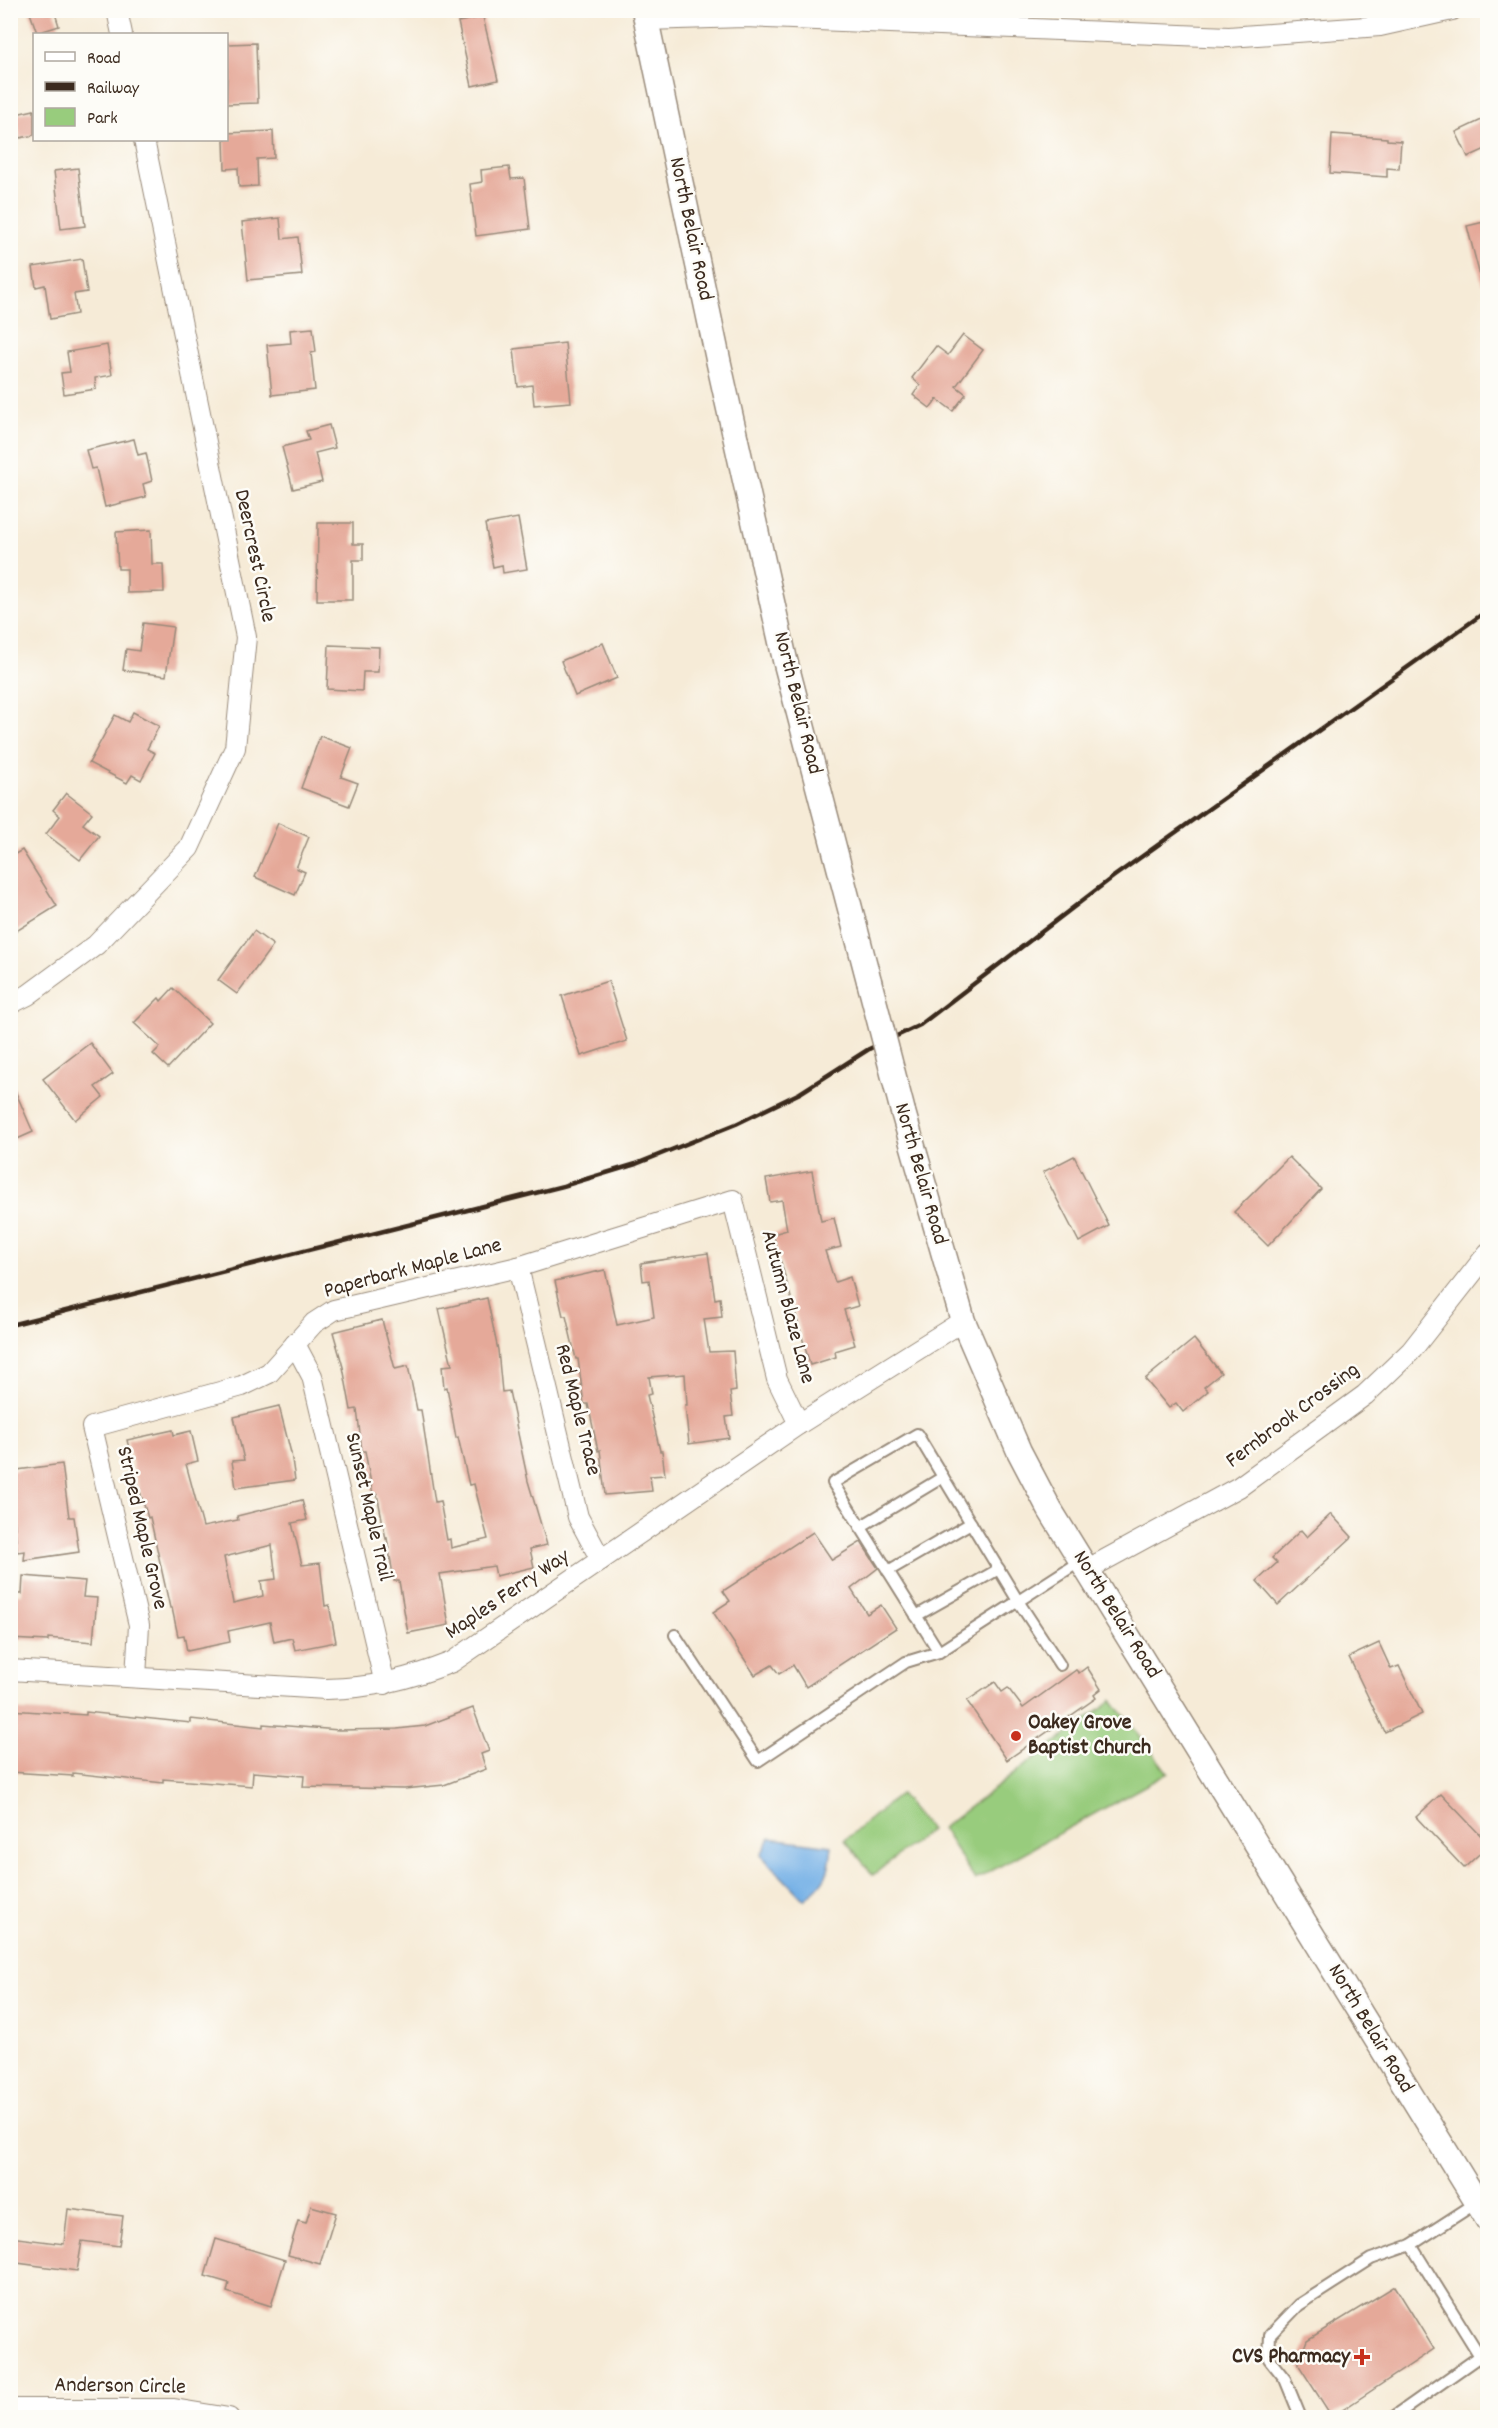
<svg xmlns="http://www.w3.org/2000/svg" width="1498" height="2428" viewBox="0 0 1498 2428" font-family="Dekko,sans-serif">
<rect width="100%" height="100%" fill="#fdfcf7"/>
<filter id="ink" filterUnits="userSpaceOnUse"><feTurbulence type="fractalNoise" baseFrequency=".0167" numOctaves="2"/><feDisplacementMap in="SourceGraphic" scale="12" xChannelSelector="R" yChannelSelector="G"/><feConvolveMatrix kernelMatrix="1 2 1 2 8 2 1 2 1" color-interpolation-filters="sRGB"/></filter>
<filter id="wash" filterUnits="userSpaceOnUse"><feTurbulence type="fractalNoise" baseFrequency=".008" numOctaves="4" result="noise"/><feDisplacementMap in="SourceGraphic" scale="24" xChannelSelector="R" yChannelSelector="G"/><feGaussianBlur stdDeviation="1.35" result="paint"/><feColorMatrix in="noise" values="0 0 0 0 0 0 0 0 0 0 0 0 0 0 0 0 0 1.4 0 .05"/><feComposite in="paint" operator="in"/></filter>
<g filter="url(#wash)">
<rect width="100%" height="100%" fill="#f6ebd7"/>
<!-- green -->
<g fill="#98cc7d" stroke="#6a7b4e" stroke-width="1.5">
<polygon points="1112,1700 1168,1773 975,1880 942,1828"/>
<polygon points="900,1794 930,1830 873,1875 845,1840"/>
</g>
<!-- water -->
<path fill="#74b0e6" stroke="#586d82" stroke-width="1.5" d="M770,1838L832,1846C829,1875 827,1881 804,1900L761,1855Z"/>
<g id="blocks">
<!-- building -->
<g fill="#e5a999" fill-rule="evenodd">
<polygon points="29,10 54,10 59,26 37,33"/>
<polygon points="483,17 498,80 472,86 458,22"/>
<polygon points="256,43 258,103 226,104 228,44"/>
<polygon points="34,110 34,135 20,138 16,114"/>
<polygon points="1488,117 1488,148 1468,157 1456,132"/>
<polygon points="273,131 274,158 257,159 258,186 239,187 238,168 225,169 224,140 226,140 226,133"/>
<polygon points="1332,134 1387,138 1387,140 1401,141 1399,169 1387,168 1387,177 1330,173"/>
<polygon points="509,167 511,179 524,178 530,229 476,236 470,184 482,182 481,170"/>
<polygon points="78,168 85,226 61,229 54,171"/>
<polygon points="280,218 282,239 298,237 302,275 248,280 242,222"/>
<polygon points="1488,221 1488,283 1482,284 1467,226"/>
<polygon points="82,259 87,292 74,294 77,314 50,319 45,285 36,287 33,267"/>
<polygon points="313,328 316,352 311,353 315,390 272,395 267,345 291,343 290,330"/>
<polygon points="963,335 983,350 956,386 966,394 953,411 937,399 930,408 913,395 920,385 912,378 936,346 948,355"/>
<polygon points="565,343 571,402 534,405 532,385 518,387 514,349"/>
<polygon points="107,345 112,375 95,378 96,389 64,394 61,373 70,372 67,352"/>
<polygon points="329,425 335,448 315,453 322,482 293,489 282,447 309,440 306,431"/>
<polygon points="134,439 138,455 146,453 152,481 143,484 146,497 105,507 96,468 91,469 86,450"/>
<polygon points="518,518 527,569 503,573 502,565 493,567 485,524"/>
<polygon points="318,523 353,523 353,544 363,544 363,560 353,560 353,600 317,600"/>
<polygon points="151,530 152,564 163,564 164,592 127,593 127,569 118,569 116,532"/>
<polygon points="143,623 173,627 166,676 123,670 126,649 139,651"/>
<polygon points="603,643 617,678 575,696 561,661"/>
<polygon points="329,645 379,647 378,672 363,672 362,691 327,689"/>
<polygon points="133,712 159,726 147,749 155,753 141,780 132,775 127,783 89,763 115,715 128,722"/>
<polygon points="320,736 352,748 341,777 358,783 349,806 301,788"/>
<polygon points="66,793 92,813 83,824 99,836 80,860 46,834 60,816 53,810"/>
<polygon points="278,823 309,837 296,868 305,872 295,895 255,877"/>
<polygon points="22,850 57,906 10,935 10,857"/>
<polygon points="254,931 273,945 237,994 218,980"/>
<polygon points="608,981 627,1041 581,1056 562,996"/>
<polygon points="173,988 210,1023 168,1068 153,1054 160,1047 134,1023 159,998 161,1001"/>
<polygon points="90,1043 113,1074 95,1087 103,1097 75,1120 43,1079"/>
<polygon points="10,1079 33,1132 15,1140 10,1130"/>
<polygon points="1074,1156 1109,1226 1079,1242 1043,1172"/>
<polygon points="1289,1157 1321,1189 1268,1246 1234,1212"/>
<polygon points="812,1171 821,1221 834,1218 841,1247 825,1251 835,1282 850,1277 858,1306 844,1310 855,1345 835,1351 836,1357 810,1365 773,1234 787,1230 782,1200 770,1202 766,1179"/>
<polygon points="708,1253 715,1299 720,1298 722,1317 704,1319 709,1352 733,1351 736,1391 730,1392 733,1416 726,1417 729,1438 689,1444 685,1405 687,1405 685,1374 649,1377 652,1394 647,1395 660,1451 662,1451 665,1475 650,1476 652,1491 605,1495 600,1450 598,1451 588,1404 584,1404 578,1359 576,1359 566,1316 563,1316 555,1281 605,1270 617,1325 654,1317 649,1280 643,1281 641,1263"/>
<polygon points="487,1298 498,1350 502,1392 509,1391 528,1481 547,1545 530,1549 534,1567 496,1576 494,1566 440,1574 449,1625 408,1633 399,1581 394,1581 387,1538 386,1539 377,1494 373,1495 365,1451 362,1451 357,1409 351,1410 343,1367 333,1332 382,1320 395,1369 408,1366 417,1410 421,1410 435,1502 440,1501 447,1540 450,1539 451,1548 488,1539 474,1484 469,1485 458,1437 456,1438 447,1387 444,1388 442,1366 452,1365 439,1309"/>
<polygon points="1194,1339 1221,1373 1204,1387 1208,1391 1183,1412 1176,1403 1169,1408 1145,1379"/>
<polygon points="279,1406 291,1453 295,1480 236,1488 232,1461 244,1460 234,1417"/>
<path d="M173,1430L174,1435L191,1431L198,1461L186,1464L203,1527L238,1520L237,1516L302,1500L307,1520L292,1523L302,1565L320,1563L325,1606L329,1605L336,1642L295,1650L292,1638L274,1642L270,1622L228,1631L230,1642L187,1651L184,1635L178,1636L172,1608H170L150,1517L148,1518L135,1475L127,1440ZM272,1545L276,1579L261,1581L263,1596L233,1603L224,1557Z"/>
<polygon points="62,1464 69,1517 74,1517 79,1552 24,1560 25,1551 17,1552 10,1471"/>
<polygon points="1331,1514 1352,1537 1278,1605 1257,1581 1277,1563 1272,1558 1301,1530 1307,1537"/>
<polygon points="813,1532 832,1560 861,1542 878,1568 851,1589 867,1614 881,1605 896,1628 806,1687 793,1665 779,1674 772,1665 755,1675 713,1612 730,1601 723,1591"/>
<polygon points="23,1576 85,1581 83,1597 97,1598 93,1642 48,1638 48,1641 10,1639 14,1594 22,1594"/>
<polygon points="1379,1643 1391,1669 1399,1666 1422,1714 1385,1732 1349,1657"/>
<polygon points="1087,1667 1101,1689 1094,1695 1096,1698 1007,1760 967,1701 995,1682 1002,1692 1008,1688 1023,1708 1076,1670 1079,1673"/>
<polygon points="473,1708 489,1751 481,1754 486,1769 444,1785 404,1789 303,1787 304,1776 253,1772 252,1786 163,1779 163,1783 73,1773 73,1776 10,1772 10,1710 86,1715 86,1712 191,1723 191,1719 263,1727 263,1724 339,1730 397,1729 425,1726"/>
<polygon points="1441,1794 1488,1843 1488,1846 1464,1868 1416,1817"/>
<polygon points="311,2206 336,2213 320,2264 288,2255 298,2221 306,2223"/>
<polygon points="68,2209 123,2216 119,2246 82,2241 77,2271 10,2262 10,2237 64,2244"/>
<polygon points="216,2239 285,2260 271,2306 227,2292 229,2283 205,2276"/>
<polygon points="1395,2286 1434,2349 1332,2417 1298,2364 1307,2340"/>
</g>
</g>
</g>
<g filter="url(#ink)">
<use href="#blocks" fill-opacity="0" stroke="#988a7a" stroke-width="1.5"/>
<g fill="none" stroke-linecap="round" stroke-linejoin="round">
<!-- service casing -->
<g stroke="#988a7a" stroke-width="14">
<g id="service">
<polyline points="860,1527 943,1477"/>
<polyline points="888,1571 971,1523"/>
<polyline points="916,1616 999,1569"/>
<polyline points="675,1635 758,1761 906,1662 939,1652 1082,1560"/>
<polyline points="939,1652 833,1483 917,1434 1018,1601 1060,1665"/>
<polyline points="1411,2245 1488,2369"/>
<polyline points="1301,2418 1285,2379 1269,2359 1270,2335 1299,2305 1371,2259 1411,2245 1476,2203"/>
<polyline points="1392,2418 1480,2356"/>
</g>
</g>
<!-- minor casing -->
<g stroke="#988a7a" stroke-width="22">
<g id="minor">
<polyline points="117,10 122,34"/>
<polyline points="646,20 744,17 1229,37 1380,26 1452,10"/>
<polyline points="10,1004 28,995 96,945 189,848 235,748 246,637 144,140"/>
<polyline points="518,1267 578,1517 601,1560"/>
<polyline points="295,1344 312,1376 385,1684"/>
<polyline points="1088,1569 1239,1487 1365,1395 1411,1351 1488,1253"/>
<path d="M10,1670L326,1689C373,1688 409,1679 452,1662L799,1424L963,1321"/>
<polyline points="136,1677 139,1625 92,1427 242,1386 269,1373 314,1323 334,1310 518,1267 733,1200 777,1379 799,1424"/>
<polyline points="10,2409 174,2409 229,2418"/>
</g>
</g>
<!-- tertiary casing -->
<g stroke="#988a7a" stroke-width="27">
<g id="tertiary">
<polyline points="644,10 719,364 785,660 869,981"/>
<polyline points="903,1112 963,1321 1019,1451 1050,1510 1488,2220"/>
</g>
</g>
<!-- service -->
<use href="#service" stroke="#fff" stroke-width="10"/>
<!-- minor -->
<use href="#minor" stroke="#fff" stroke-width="20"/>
<!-- tertiary -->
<use href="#tertiary" stroke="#fff" stroke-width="24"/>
<!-- rail -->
<polyline stroke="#3b2a1e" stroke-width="4.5" points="10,1325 563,1186 636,1164 736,1124 800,1093 869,1049 920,1025 1113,877 1488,610"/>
<!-- tertiary-bridge casing -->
<g stroke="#988a7a" stroke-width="27" stroke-linecap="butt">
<polyline id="tertiary-bridge" points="869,981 903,1112"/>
</g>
<!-- tertiary-bridge -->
<use href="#tertiary-bridge" stroke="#fff" stroke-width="24"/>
</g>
</g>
<!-- markers -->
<g fill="#c8321e" stroke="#fdfcf7" stroke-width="2">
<circle cx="1016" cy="1736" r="6"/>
<path d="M1359 2348h6v6h6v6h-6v6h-6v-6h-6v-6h6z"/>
</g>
<g text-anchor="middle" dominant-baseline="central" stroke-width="5" stroke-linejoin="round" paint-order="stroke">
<!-- street labels -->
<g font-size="22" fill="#3b2a1e" stroke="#fdfcf7">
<text transform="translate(690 229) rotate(78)">North Belair Road</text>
<text transform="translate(254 556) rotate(78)">Deercrest Circle</text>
<text transform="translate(797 703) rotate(76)">North Belair Road</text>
<text transform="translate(920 1174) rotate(74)">North Belair Road</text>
<text transform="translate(413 1269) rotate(-15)">Paperbark Maple Lane</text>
<text transform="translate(787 1307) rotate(75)">Autumn Blaze Lane</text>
<text transform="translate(577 1410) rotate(76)">Red Maple Trace</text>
<text transform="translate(1293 1416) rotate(-37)">Fernbrook Crossing</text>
<text transform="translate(368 1507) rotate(77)">Sunset Maple Trail</text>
<text transform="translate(141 1528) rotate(77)">Striped Maple Grove</text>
<text transform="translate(508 1595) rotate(-34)">Maples Ferry Way</text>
<text transform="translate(1116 1615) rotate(58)">North Belair Road</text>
<text transform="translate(1370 2029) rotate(59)">North Belair Road</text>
<text transform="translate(120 2387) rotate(1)">Anderson Circle</text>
</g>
<!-- poi labels -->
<g font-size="22" font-weight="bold" fill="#3b2a1e" stroke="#fdfcf7" text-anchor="start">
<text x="1028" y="1723">Oakey Grove<tspan x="1028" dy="25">Baptist Church</tspan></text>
<text x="1350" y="2357" text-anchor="end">CVS Pharmacy</text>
</g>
</g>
<!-- margin -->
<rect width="1498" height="2428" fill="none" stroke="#fdfcf7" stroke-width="36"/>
<!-- legend -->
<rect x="33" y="33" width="195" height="108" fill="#fdfcf7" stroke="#afa8a0" stroke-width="1.5"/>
<rect x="45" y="52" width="30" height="9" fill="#ffffff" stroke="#afa8a0" stroke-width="1.5"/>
<text x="87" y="63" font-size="18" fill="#3b2a1e">Road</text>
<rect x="45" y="82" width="30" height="9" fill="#3b2a1e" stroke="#afa8a0" stroke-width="1.5"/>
<text x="87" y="93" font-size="18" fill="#3b2a1e">Railway</text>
<rect x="45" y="108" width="30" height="18" fill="#98cc7d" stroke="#afa8a0" stroke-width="1.5"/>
<text x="87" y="123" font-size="18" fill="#3b2a1e">Park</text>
</svg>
